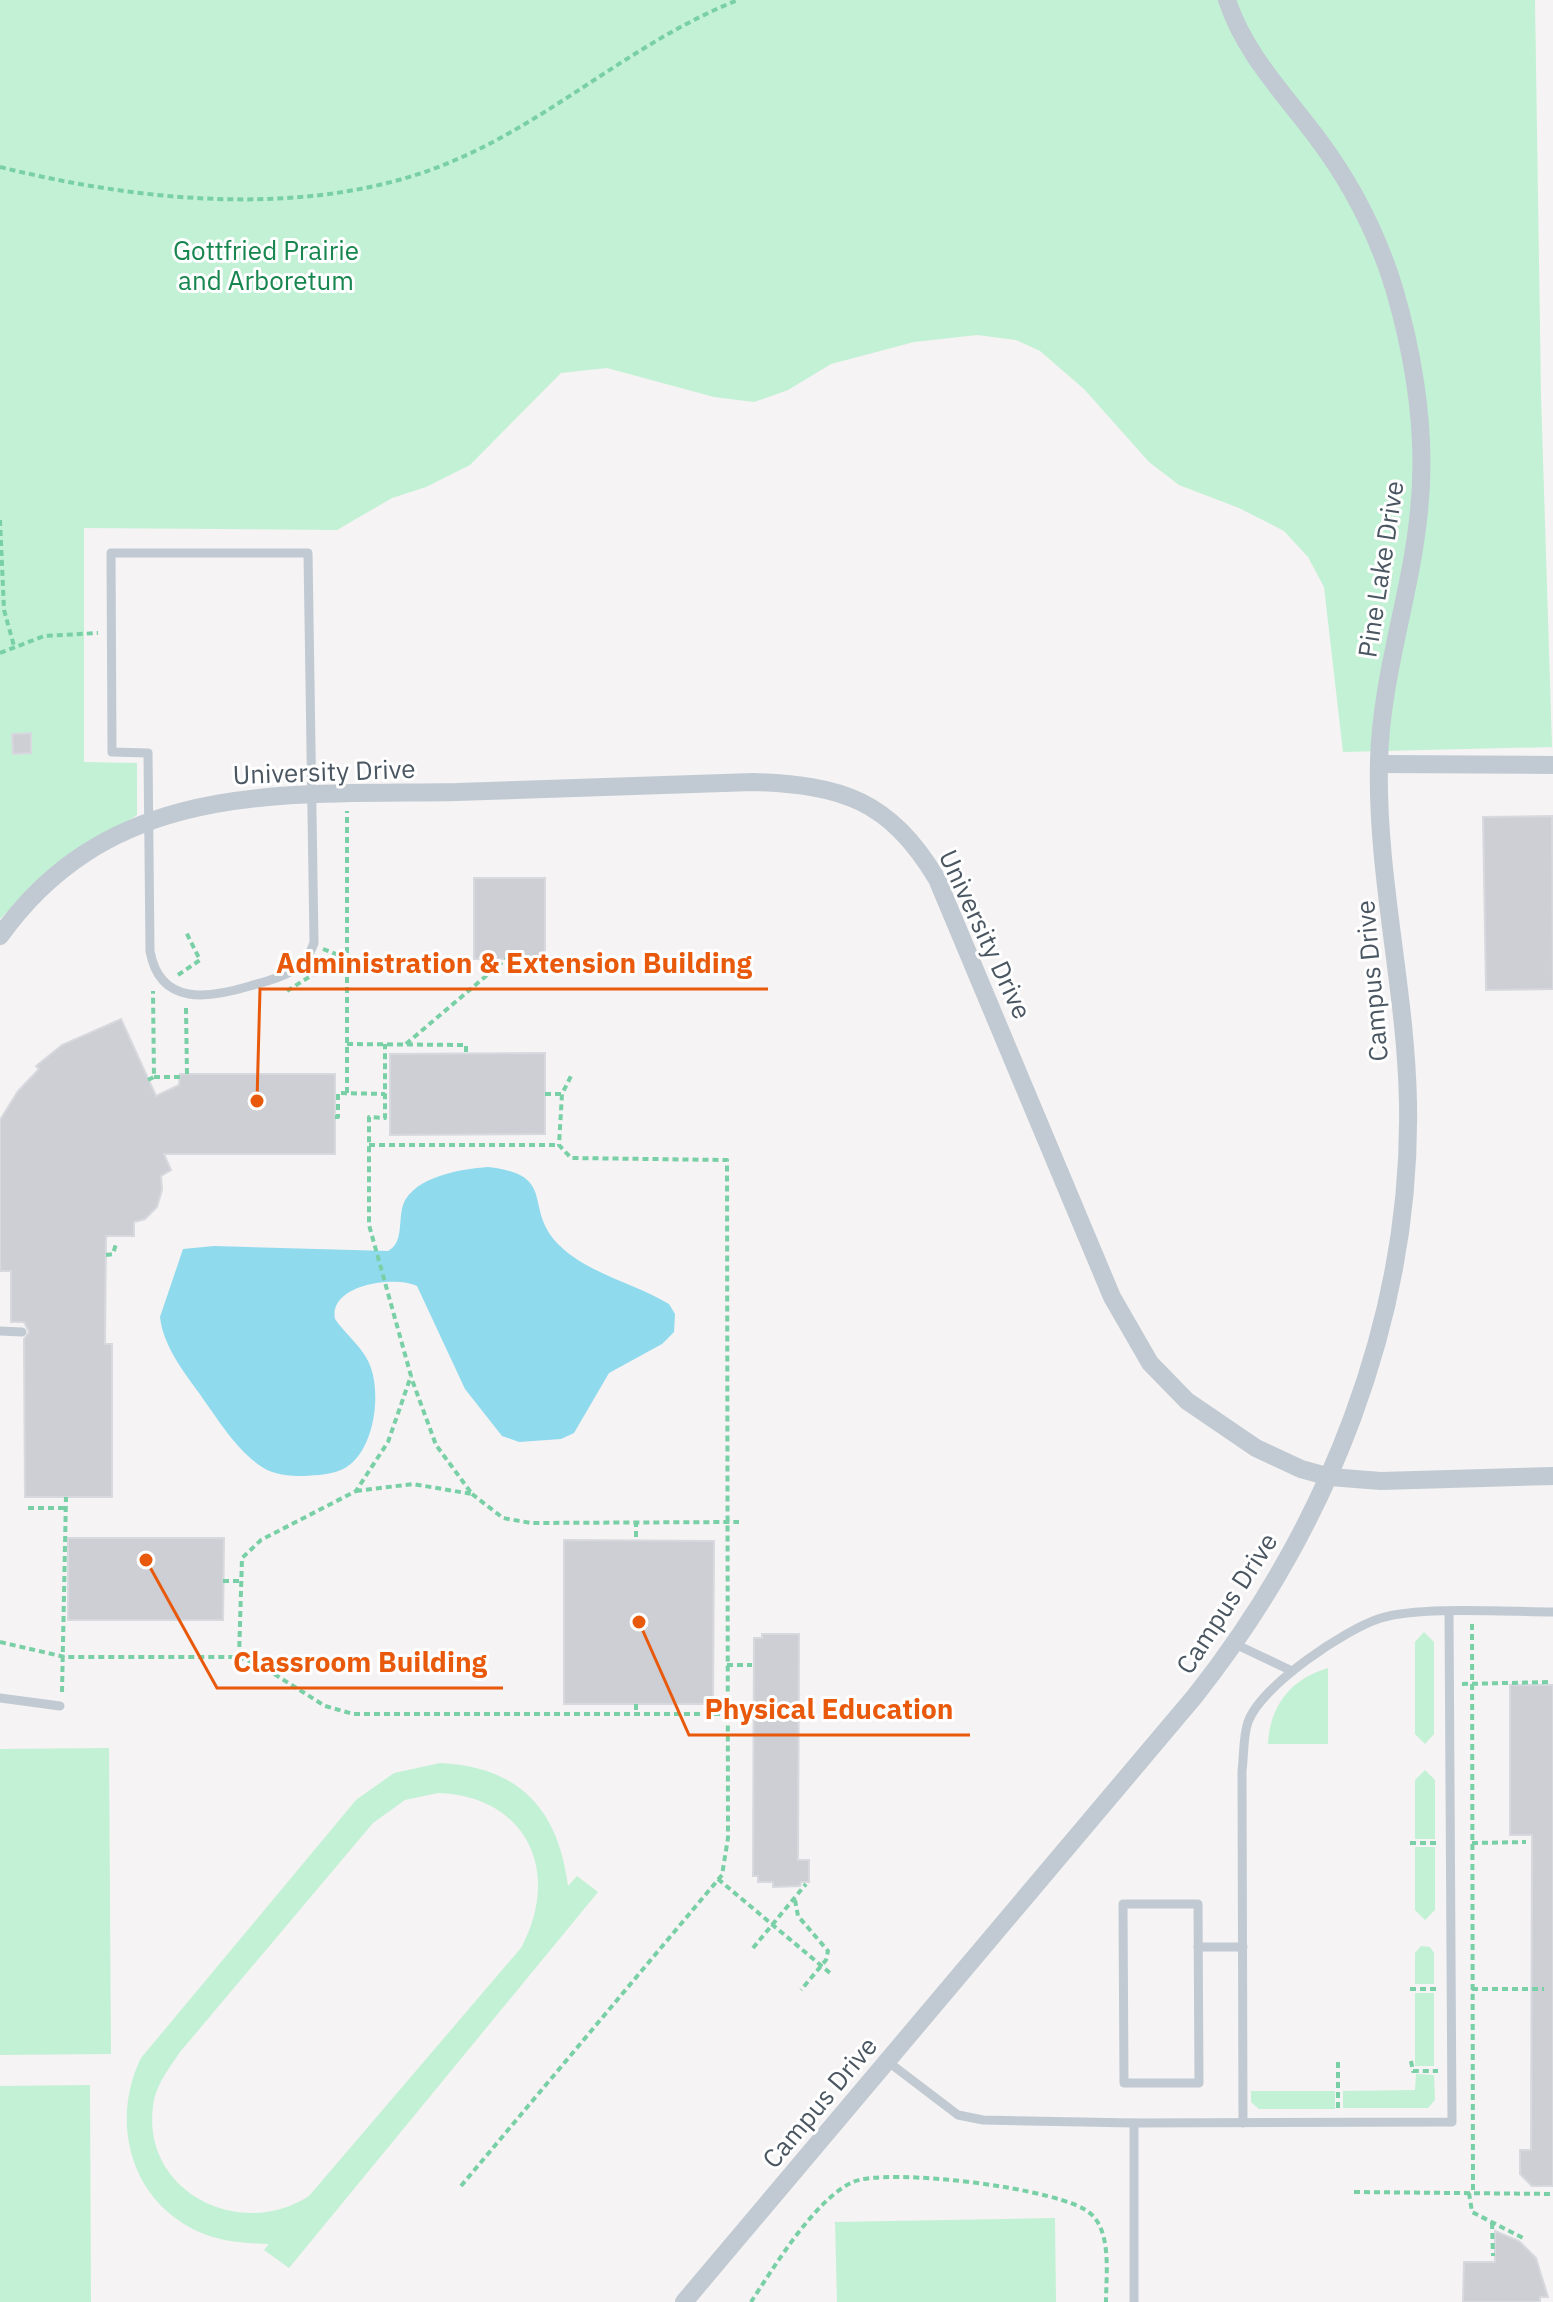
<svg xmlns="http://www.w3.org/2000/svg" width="1553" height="2302" viewBox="0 0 1553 2302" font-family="'IBM Plex Sans',sans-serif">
<rect width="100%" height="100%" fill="#f5f3f3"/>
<!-- green -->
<g fill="#c3f1d5" fill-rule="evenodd">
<polygon points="0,0 1535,0 1541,395 1552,747 1343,752 1324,587 1308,557 1284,531 1239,508 1179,485 1149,462 1084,389 1040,351 1016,340 977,335 914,342 831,364 788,390 754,402 714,397 607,368 561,373 470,465 426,487 392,498 337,530 84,528 84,762 137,763 137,815 36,882 0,919"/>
<polygon points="1424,1632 1434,1642 1434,1734 1425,1744 1415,1734 1415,1642"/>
<path d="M1328,1668V1744H1268C1270,1705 1291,1679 1328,1668Z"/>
<polygon points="109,1748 111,2054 0,2055 0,1749"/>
<path d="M440,1763C519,1767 558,1808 568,1886L577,1876L598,1892L289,2268L264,2250L269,2244C245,2243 220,2242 197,2231C130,2200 110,2121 141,2058L356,1800L394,1773ZM438,1793C527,1796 562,1872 521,1948L309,2196C239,2242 137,2190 154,2100C158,2082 170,2067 180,2052L373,1823L405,1800Z"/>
<polygon points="1425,1770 1435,1780 1435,1839 1415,1839 1415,1780"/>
<polygon points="1415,1847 1435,1847 1435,1910 1425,1920 1415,1910"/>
<polygon points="1421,1946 1430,1947 1434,1953 1434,1984 1415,1984 1415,1953"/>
<rect x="1415" y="1993" width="19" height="73"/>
<polygon points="1416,2074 1434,2075 1435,2100 1428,2108 1343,2108 1343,2091 1415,2090"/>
<polygon points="90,2085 91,2302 0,2302 0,2086"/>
<polygon points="1251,2091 1335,2091 1335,2109 1259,2109 1251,2102"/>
<polygon points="1055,2218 1056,2302 837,2302 835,2222"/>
</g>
<!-- water -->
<path fill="#90daee" d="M488,1167C559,1175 522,1208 559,1245C587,1273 636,1284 669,1304L675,1314L674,1332L662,1344L609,1373L574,1433L561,1439L519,1442L502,1436L465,1389L417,1286C394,1275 328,1285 335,1319C346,1335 365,1349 371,1368C381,1397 374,1451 345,1468C333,1475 317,1475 303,1476C289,1476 274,1475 262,1467C236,1450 217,1418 199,1393C183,1371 163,1345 160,1317L183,1249L214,1246L388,1251C404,1243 398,1220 403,1205C414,1176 462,1169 488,1167Z"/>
<!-- building -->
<g fill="#cdcfd5" stroke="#d7d9de" stroke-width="2">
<polygon points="31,733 31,753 13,754 12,734"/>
<polygon points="1552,816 1553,989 1486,990 1483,817"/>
<rect x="474" y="878" width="71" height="81"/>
<polygon points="121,1019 156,1096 179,1085 180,1074 335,1074 335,1154 164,1154 171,1170 161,1176 162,1190 157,1207 145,1219 134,1222 134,1236 106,1236 105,1344 112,1344 112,1497 25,1497 24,1339 29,1332 24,1322 11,1322 11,1271 0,1271 0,1120 18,1091 39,1069 36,1066 62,1045"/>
<polygon points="545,1053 545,1134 390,1135 390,1054"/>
<polygon points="68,1538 224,1538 223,1620 68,1620"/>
<polygon points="564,1540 714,1541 713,1704 564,1704"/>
<polygon points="762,1634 799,1634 798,1860 809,1860 809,1882 801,1882 800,1886 773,1887 773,1882 758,1882 758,1876 753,1876 754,1638 762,1638"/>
<polygon points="1510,1685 1553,1685 1553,2186 1532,2186 1520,2174 1520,2150 1531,2150 1532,1835 1510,1835"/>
<polygon points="1495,2231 1519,2241 1536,2258 1548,2297 1540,2297 1540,2302 1463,2302 1464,2262 1495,2262"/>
</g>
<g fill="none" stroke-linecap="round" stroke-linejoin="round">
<!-- path -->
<g stroke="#7ad0a6" stroke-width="4" stroke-dasharray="6 4" stroke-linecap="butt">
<path d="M0,167C141,202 316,220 453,161C553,119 634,41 738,0"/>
<polyline points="0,520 4,610 14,646"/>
<polyline points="0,653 44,636 98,633"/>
<polyline points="323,949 346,958"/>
<polyline points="178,975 200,960 186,932"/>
<polyline points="287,991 339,958"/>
<polyline points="186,1008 187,1074"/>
<polyline points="347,1044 466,1045 466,1053"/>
<polyline points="406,1044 506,959"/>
<polyline points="154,1077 180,1077"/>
<polyline points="148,1080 154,1077 153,991"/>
<polyline points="347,1093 347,811"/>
<polyline points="545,1094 562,1094"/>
<polyline points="335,1117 338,1117 338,1093 385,1094"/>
<polyline points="369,1145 559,1145"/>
<polyline points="106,1255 113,1254 116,1244"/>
<polyline points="356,1491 413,1484 472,1494 436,1445 411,1377"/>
<polyline points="472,1494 503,1518 531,1523 739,1522"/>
<polyline points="28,1508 66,1508"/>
<polyline points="636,1521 636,1541"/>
<polyline points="223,1581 239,1581"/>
<polyline points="1472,1624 1473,2193"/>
<polyline points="0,1642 65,1657 239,1657 271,1672 325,1706 353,1714 727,1714"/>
<polyline points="239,1657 242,1558 261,1540 356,1491 388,1442 411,1376 369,1225 369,1117 385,1118 385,1044"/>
<polyline points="727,1665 752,1665"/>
<polyline points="1462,1684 1551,1682"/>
<polyline points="62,1692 66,1497"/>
<polyline points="636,1704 636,1716"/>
<polyline points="1410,1843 1439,1843"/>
<polyline points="1472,1843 1526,1842"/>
<polyline points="718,1879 830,1973"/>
<polyline points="795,1900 798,1916 828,1951 826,1960 801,1990"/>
<polyline points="753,1948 806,1884"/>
<polyline points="1410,1989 1440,1989"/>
<polyline points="1472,1989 1544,1989"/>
<polyline points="1411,2061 1413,2071 1438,2071"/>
<polyline points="1338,2062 1338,2108"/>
<polyline points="461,2186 722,1875 728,1838 727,1160 571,1158 559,1145 562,1094 572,1074"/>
<polyline points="1354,2192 1553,2194"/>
<polyline points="1469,2193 1472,2212 1523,2238"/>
<polyline points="1492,2223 1493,2256"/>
<path d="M751,2302C774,2267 815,2199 853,2182C886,2167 1064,2188 1091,2214C1112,2233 1106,2276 1106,2302"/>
</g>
<!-- lane -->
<g stroke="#c1cad2" stroke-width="9">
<path d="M111,553H308L314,943C304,973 278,978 250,986C210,998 160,1007 150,951L148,753L112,752Z"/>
<polyline points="0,1331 22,1332"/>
<polyline points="1235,1644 1292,1671"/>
<polyline points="0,1698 60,1706"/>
<polygon points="1123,1904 1198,1904 1199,2083 1124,2083"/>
<polyline points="1198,1947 1243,1947"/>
<polyline points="887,2061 958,2115 983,2120 1134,2123 1452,2122 1449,1613"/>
<path d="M1243,2123L1242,1771C1244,1756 1243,1736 1248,1722C1261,1686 1345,1629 1381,1618C1421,1606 1508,1612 1553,1612"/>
<polyline points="1134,2302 1134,2123"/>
</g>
<!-- street -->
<g stroke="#c1cad2" stroke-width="18">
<polyline points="1379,764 1553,765"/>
<path d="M0,936C113,778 284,795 457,792C556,789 655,786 753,782C843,785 889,800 937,879L1112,1297L1150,1363L1187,1401L1256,1448L1301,1469L1330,1477L1381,1481L1553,1476"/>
<path d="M684,2302L1195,1696C1327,1529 1412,1318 1408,1103C1406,989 1376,875 1379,761C1381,676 1411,595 1419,511C1427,436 1415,360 1394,288C1377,233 1350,181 1315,135C1282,91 1245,54 1227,0"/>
</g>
</g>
<g text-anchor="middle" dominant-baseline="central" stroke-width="6" stroke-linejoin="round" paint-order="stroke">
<!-- park labels -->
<g font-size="26" fill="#17864f" stroke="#fff">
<text x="266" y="250">Gottfried Prairie<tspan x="266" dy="30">and Arboretum</tspan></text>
</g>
<!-- street labels -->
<g font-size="26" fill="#4a5661" stroke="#fff">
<text transform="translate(1380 569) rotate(-81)">Pine Lake Drive</text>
<text transform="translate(324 771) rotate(-2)">University Drive</text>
<text transform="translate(986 934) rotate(65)">University Drive</text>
<text transform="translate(1371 981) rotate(-95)">Campus Drive</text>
<text transform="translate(1226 1603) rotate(-57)">Campus Drive</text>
<text transform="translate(819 2102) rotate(-50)">Campus Drive</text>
</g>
</g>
<!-- callouts -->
<path fill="none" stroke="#e8590c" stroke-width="3" d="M257 1101L260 989H768M146 1560L217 1688H503M639 1622L689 1735H970"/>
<g fill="#e8590c" stroke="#fff" stroke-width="3">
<circle cx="257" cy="1101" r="8"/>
<circle cx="146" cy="1560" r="8"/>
<circle cx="639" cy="1622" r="8"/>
</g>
<g font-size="28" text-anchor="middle" font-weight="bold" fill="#e8590c" stroke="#fff" stroke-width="6" stroke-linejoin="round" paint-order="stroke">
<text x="514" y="973">Administration &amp; Extension Building</text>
<text x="360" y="1672">Classroom Building</text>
<text x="829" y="1719">Physical Education</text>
</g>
</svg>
